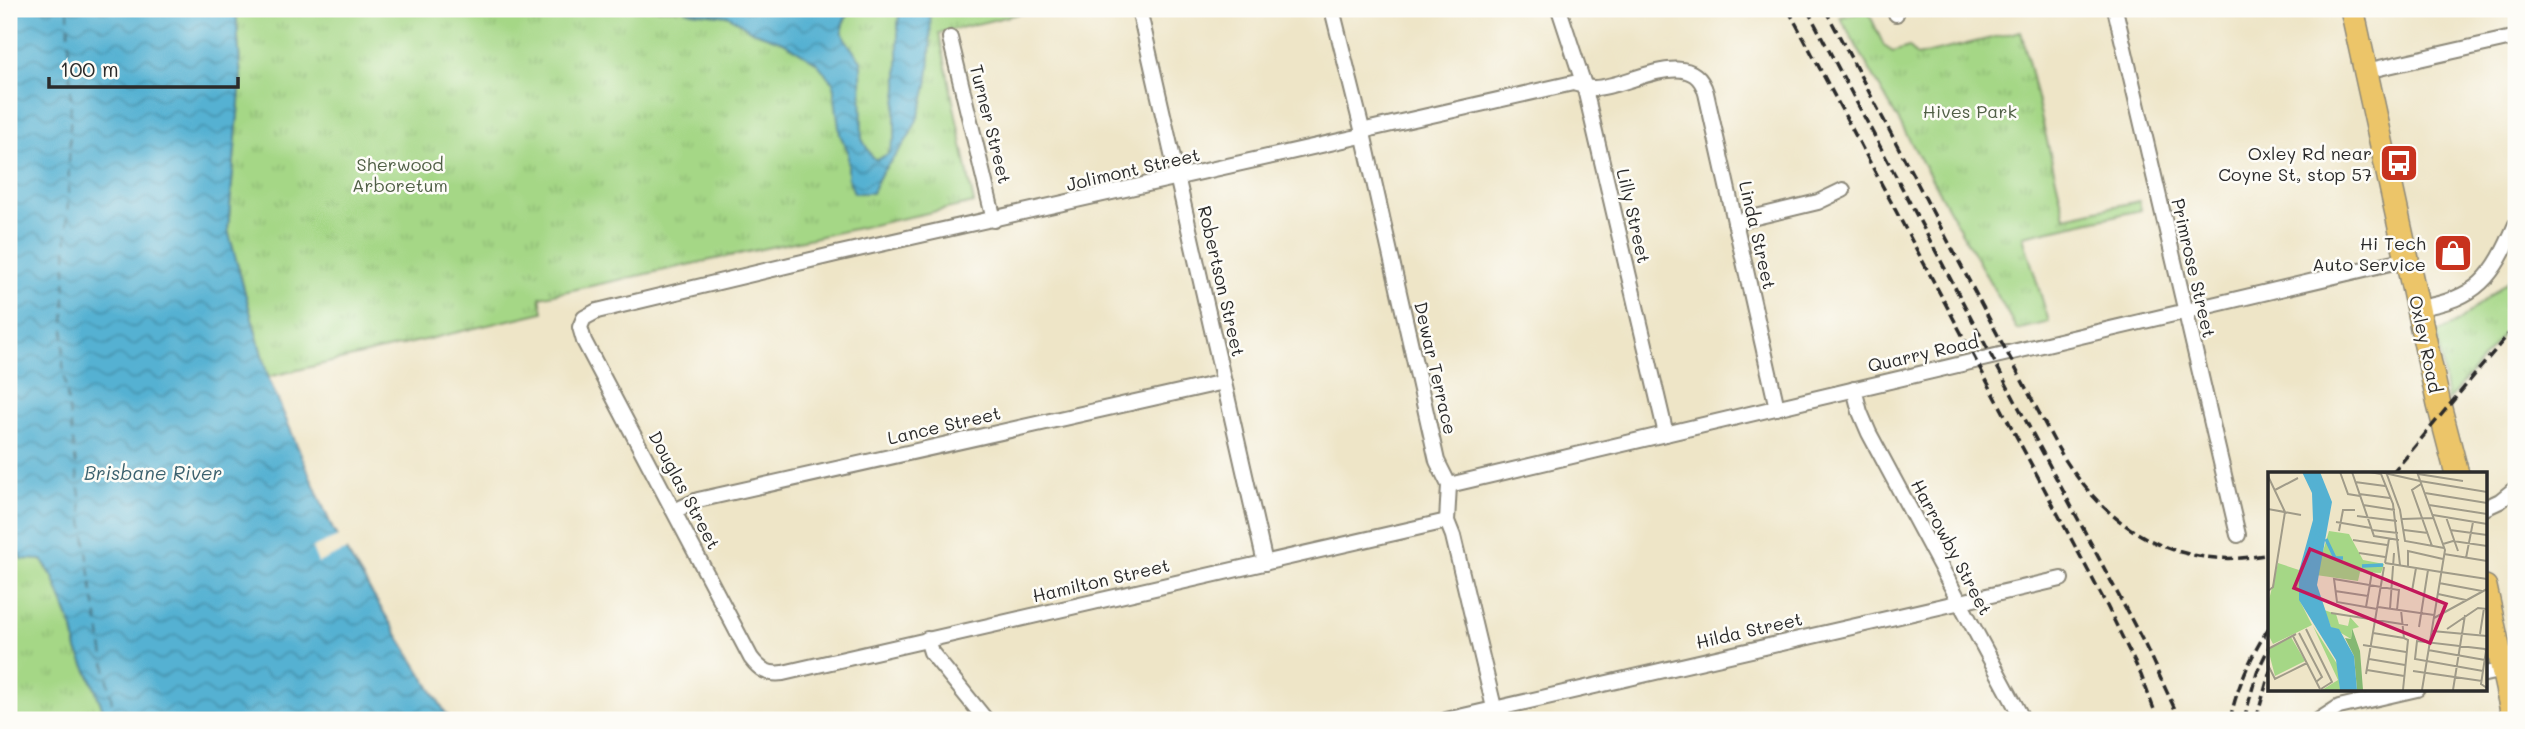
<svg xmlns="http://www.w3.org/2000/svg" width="2525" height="729" viewBox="0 0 2525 729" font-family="Mali,sans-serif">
<defs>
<pattern id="park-tufts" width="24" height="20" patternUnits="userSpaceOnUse" patternTransform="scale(1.75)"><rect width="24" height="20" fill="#a5d786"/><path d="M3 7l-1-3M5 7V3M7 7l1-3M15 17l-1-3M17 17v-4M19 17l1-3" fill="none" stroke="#8eb974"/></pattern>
<pattern id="water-waves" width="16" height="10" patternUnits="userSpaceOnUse" patternTransform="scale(1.75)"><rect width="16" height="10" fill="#54b1d2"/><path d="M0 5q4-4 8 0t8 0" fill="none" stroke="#4690ab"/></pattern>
</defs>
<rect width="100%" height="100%" fill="#fdfcf7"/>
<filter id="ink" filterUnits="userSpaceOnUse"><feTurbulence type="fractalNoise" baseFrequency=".0143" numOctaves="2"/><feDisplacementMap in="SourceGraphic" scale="14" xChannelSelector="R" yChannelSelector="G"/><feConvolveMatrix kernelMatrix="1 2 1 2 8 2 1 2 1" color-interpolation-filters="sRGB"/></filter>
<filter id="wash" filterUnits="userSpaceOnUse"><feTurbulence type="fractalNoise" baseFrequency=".00686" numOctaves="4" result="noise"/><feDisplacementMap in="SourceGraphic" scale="28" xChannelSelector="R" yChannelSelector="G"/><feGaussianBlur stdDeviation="1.57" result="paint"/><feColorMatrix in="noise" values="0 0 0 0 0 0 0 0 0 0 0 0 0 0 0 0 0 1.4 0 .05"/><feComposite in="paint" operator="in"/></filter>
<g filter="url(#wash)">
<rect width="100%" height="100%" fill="#eee5c7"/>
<!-- park -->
<g fill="url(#park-tufts)" stroke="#688158" stroke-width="2">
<polygon points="236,9 1039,9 939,33 974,203 540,297 543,312 268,377 228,230 241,80"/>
<polygon points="1868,11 1884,46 1893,52 1909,47 1917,56 2021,31 2065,217 2139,201 2141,210 2023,236 2049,322 2017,330 1840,17"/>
<polygon points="2516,267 2516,318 2447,402 2437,333 2455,324 2508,281"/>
<polygon points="9,534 12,545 42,560 53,577 73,629 77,650 92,681 107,720 9,720"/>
</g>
<!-- water -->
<g fill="url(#water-waves)" stroke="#406e7e" stroke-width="2">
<polygon points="9,9 236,9 241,80 228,230 268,377 333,530 450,720 107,720 92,681 77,650 73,629 53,577 42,560 21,559 9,534"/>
<path d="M684,9H857C829,24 847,44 861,60L862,139L872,157L877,160L888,154L895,137V111L898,89V23L900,9H930C932,56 931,104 904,144C891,163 880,170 872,193H854L848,177V151L840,135L833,83L817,63L783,42L752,31L729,16L691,12Z"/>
</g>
<!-- pier -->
<polygon fill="#eee5c7" points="341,536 349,549 318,563 312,548"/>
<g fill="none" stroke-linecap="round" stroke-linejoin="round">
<!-- ferry -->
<polyline stroke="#3b616e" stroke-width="2" stroke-dasharray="9 7" stroke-linecap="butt" points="68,9 71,97 63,364 91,582 115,720"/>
</g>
</g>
<g filter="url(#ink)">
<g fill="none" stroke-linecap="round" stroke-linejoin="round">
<!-- street casing -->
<g stroke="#8c8879" stroke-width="18">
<g id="street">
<polyline points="1139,9 1265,563"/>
<polyline points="1332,9 1363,133 1437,461 1449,485 1447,521 1453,536 1497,720"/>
<polyline points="1559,9 1584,85 1666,434"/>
<polyline points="1895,9 1896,14"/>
<polyline points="2115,9 2238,535"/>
<polyline points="950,38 994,220"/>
<polyline points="2366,71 2516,37"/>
<polyline points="1735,222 1818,202 1843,190"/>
<path d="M2418,308C2478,299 2493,277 2516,224"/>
<polyline points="1854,389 1860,412 1869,433 2023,720"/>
<polyline points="1449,485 2407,259"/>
<polyline points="2485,508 2500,501 2516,488"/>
<polyline points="674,511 698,500 1224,382"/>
<path d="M1447,521L783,673C768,675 760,670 751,658L584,341L580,327L584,318L597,311L836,254L1357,137L1370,129L1573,83C1579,84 1587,88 1594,88C1628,88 1692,43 1706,93L1777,408"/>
<polyline points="927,639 931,652 986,720"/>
<polyline points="2485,674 2516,667"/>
<polyline points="1446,720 2061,579"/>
<polyline points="2319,720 2339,707 2417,689"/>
</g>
</g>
<!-- primary casing -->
<g stroke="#8c8879" stroke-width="26">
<g id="primary">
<polyline points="2352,9 2439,405 2457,474"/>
<polyline points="2485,587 2514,720"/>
</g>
</g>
<!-- street -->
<use href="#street" stroke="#fff" stroke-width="14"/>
<!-- primary -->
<use href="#primary" stroke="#ecc569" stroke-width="23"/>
<!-- rail -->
<g stroke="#2b2b2b" stroke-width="3.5" stroke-dasharray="10 5" stroke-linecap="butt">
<polyline points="1788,9 2107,606 2141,675 2158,720"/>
<polyline points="1807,9 2145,645 2180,720"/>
<path d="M1825,9L2054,441C2100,524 2172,574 2270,554"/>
<polyline points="2392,474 2516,325"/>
<path d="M2230,720C2237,687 2251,655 2270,626"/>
<polyline points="2244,720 2257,672 2270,645"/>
<polyline points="2256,720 2270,671"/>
</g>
</g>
</g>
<!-- icons -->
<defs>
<g id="bus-square" transform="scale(2.0125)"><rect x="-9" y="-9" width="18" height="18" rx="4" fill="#c8321e" stroke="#fdfcf7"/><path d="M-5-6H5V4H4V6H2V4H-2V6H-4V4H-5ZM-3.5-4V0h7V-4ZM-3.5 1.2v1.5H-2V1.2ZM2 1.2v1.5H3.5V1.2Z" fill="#fff"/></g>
<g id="shop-square" transform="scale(2.0125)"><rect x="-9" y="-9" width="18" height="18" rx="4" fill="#c8321e" stroke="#fdfcf7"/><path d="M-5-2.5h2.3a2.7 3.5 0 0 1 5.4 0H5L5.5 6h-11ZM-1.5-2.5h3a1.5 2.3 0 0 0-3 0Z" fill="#fff"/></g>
</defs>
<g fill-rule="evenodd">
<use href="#bus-square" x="2399" y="163"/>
<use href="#shop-square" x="2453" y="253"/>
</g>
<g text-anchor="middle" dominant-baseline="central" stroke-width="5" stroke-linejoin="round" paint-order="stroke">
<!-- park labels -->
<g font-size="18" fill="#505f46" stroke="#fdfcf7">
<text x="1970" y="111">Hives Park</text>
<text x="400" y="164">Sherwood<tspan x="400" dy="21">Arboretum</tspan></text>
</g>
<!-- street labels -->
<g font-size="18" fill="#2b2b2b" stroke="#fdfcf7">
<text transform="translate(991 124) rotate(76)">Turner Street</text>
<text transform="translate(1133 169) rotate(-13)">Jolimont Street</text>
<text transform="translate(1634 216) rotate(77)">Lilly Street</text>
<text transform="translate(1758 235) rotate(77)">Linda Street</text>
<text transform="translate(2194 268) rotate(77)">Primrose Street</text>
<text transform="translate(1222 281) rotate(77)">Robertson Street</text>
<text transform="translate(2426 344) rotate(78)">Oxley Road</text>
<text transform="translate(1923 353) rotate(-13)">Quarry Road</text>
<text transform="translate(1436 368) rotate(77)">Dewar Terrace</text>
<text transform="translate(944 425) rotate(-13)">Lance Street</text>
<text transform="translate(685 490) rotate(62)">Douglas Street</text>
<text transform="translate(1952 547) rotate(62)">Harrowby Street</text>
<text transform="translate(1101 580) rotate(-13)">Hamilton Street</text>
<text transform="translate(1749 630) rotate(-13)">Hilda Street</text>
</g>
<!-- poi labels -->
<g font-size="18" fill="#2b2b2b" stroke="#fdfcf7" text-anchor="end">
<text x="2372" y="153">Oxley Rd near<tspan x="2372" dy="21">Coyne St, stop 57</tspan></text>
<text x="2426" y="243">Hi Tech<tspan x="2426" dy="21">Auto Service</tspan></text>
</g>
<!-- water labels -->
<g font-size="19" font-style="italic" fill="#3b616e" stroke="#fdfcf7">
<text x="153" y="472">Brisbane River</text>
</g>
</g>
<!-- overview -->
<g transform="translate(2268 472)">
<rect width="219" height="219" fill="#eee5c7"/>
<path d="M84,156L92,179L95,218H89L86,184L77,166L83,167Z" fill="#84b873"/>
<path d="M61,59L81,62L95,88L116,92L113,101L92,100L90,109L48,103ZM10,91L31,98L32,129L44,153L5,172L0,162V132ZM56,138L68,142L71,152L80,154L82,145L91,155L84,157L83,167L63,155ZM45,154L71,195L72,218H54L70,208ZM23,165L37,189L7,204L0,177Z" fill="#a5d786"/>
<path d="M34,0H52L64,30L49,113L63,155L71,157L86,184L89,218H72L68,188L31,128V99L45,48L44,21Z" fill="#54b1d2"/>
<path fill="none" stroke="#54b1d2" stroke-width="3.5" d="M58,67L67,86H75M94,94L115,93M33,119L53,49V26L44,0"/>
<path fill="none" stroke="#a09b89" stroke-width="2" d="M72,0L80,22L92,24M84,0L106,64L131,68M101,0L113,2L125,32L132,93M112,0L152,9M118,0L132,38L137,69L176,76M149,0L177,78L154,218M150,2L195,9M0,4L17,40L5,115L0,119M152,9L219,20M87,10L117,14M153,12L144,18L164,74M7,18L30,6M157,21L219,31M91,22L122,26M95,33L127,38M161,33L219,42M0,37L33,43M165,43L219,52M89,44L129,49M178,45L190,79M134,47L166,46M68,50L103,56M104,58L130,61M136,58L160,61M182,58L219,63M71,59L75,38H87M85,68L119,73M175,72L185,69L219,74M91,81L117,85M176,82L219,89M198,86L205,50M117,91L173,100M117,91L121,67M140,94V79L175,87M173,100L219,107M171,111L214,119M67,119L100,124M144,119L148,96M170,122L198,128M98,135L104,100M110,135L166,143M109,137L69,130L66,107L131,118L129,138M122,137L126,81M133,138L136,166L140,168L135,218M63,141L140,153M166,146L219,117M151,155L160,98M38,157L64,210L53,217M179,157L210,136L219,137M164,159L219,164M31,161L54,205L48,210M105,161L136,166M212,162L216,136M25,164L52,217M95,173L138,180M0,177L28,162M160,178L217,188M101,187L137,193M0,193L7,207L39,191M99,198L136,204M145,199L214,209M215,199L147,187L149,169L217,177L218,179L213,212L219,216M98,202L116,95M185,218L197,143"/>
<path fill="#c2185b" fill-opacity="0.15" stroke="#c2185b" stroke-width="3.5" d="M42,77L178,132L162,171L26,116Z"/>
<rect width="219" height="219" fill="none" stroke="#2b2b2b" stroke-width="3.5"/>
</g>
<!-- margin -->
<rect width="2525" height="729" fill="none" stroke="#fdfcf7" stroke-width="35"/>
<!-- scale -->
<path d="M49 77v10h189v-10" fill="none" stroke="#2b2b2b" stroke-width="3.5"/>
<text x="60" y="77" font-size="21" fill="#2b2b2b" stroke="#fdfcf7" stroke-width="5" paint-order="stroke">100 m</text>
</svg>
